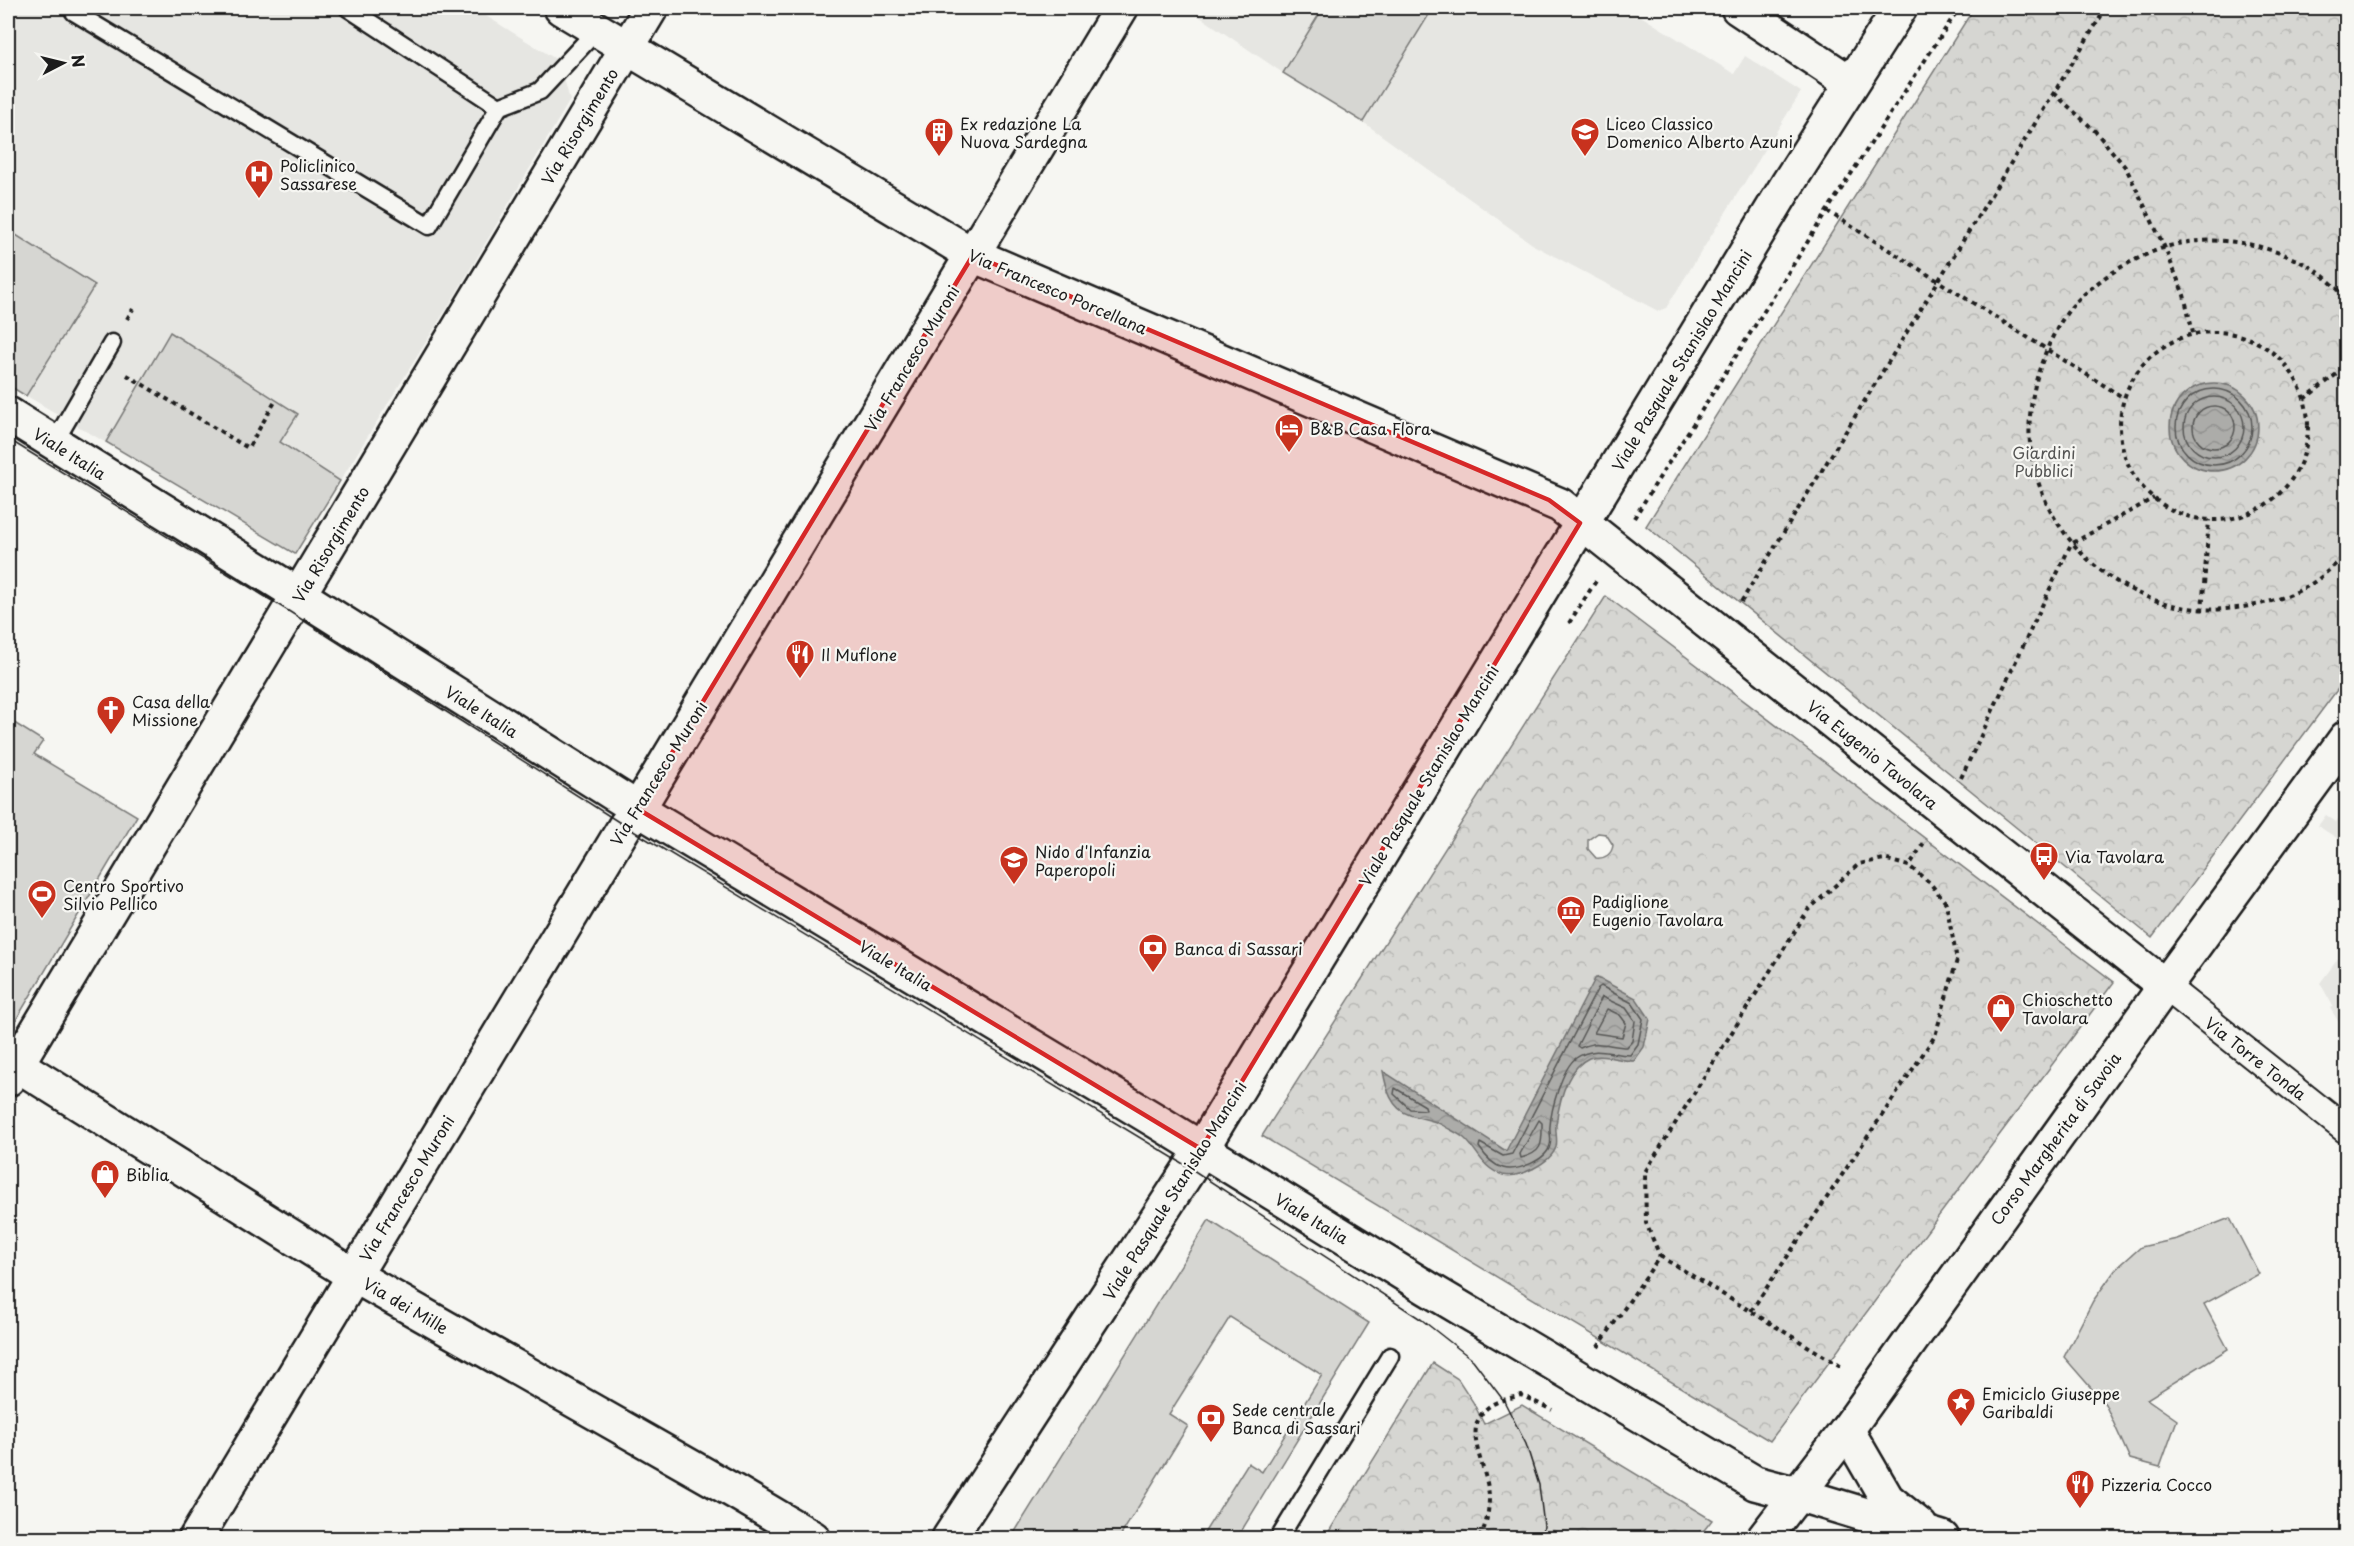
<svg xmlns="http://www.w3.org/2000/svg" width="2354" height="1546" viewBox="0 0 2354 1546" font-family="'Playpen Sans',sans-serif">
<defs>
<pattern id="park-crowns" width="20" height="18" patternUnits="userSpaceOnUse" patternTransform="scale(1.5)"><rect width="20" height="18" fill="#d6d6d2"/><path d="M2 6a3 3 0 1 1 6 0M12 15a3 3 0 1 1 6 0" fill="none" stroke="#b7b7b4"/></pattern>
<pattern id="water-waves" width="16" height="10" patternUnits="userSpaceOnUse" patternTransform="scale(1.5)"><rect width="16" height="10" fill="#acaca9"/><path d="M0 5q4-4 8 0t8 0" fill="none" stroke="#939391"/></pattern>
</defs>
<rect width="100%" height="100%" fill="#f6f6f2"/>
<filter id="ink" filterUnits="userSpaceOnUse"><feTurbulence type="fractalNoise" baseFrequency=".0167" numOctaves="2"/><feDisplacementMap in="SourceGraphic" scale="12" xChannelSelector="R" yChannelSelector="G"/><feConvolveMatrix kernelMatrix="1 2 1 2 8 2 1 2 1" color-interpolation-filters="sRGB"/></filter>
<g filter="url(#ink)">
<!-- built -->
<g fill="#e6e6e2">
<polygon points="11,8 473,8 559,61 570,100 452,300 295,554 8,385 8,13"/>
<polygon points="1187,8 1628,8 1734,74 1745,56 1801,92 1666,308 1658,311 1535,246 1363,122 1283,73"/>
<polygon points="2346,808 2346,844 2318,826 2326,815 2336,822"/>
<polygon points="2346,948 2346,1034 2330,1008 2333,1006 2320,983"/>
</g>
<!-- green -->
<g fill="#d6d6d2" stroke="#797977" stroke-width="1.5">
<polygon points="1323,8 1433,8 1363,122 1283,73"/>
<polygon points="8,230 95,285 26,396 8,385"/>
<polygon points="170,332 298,414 280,442 340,481 295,554 106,442"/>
<polygon points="8,719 43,741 34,754 137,816 13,1025 8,1022"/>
<polygon points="2230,1218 2259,1274 2204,1304 2228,1349 2147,1399 2177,1420 2160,1467 2130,1459 2105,1404 2064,1357 2093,1301 2116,1269 2141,1247 2177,1239"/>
<polygon points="1209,1220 1369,1323 1237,1538 1201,1538 1248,1463 1262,1472 1322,1375 1230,1317 1169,1414 1188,1426 1121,1535 1126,1538 1011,1538"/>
</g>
<!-- park -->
<g fill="url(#park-crowns)" stroke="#797977" stroke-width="1.5" fill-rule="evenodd">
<polygon points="1974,8 2346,8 2346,678 2152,938 1646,526"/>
<path d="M1606,596L2114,982L1770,1441L1262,1136ZM1598,833L1606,834L1613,845C1612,854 1605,859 1596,858L1588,849V840Z"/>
<polygon points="1433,1363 1458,1379 1473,1402 1484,1424 1522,1405 1712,1520 1698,1538 1325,1538"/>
</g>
<!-- water -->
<g fill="url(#water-waves)" stroke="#727271" stroke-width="1.5">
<circle cx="2214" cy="427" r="44"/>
<path d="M1596,977L1636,998L1650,1019L1644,1047L1634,1061C1620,1061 1603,1053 1589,1058C1567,1068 1559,1102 1556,1125C1555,1132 1558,1140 1556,1147C1551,1163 1518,1179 1503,1175C1481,1168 1478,1150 1464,1138C1458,1133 1450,1130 1444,1126C1433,1119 1422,1119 1410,1115C1391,1109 1386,1088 1383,1071L1506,1151Z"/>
</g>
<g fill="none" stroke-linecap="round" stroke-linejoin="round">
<!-- shore -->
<g stroke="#565654" stroke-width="1.5">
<circle cx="2214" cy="427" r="38"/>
<circle cx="2214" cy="427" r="30"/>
<circle cx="2214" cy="427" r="21"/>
<path d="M1601,986L1632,1003L1643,1019L1638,1044L1630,1055C1610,1055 1595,1045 1576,1058C1562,1068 1551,1110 1550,1126C1549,1132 1552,1139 1550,1145C1547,1160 1517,1172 1503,1168C1492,1165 1485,1156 1479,1147L1480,1143L1503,1156L1512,1154L1598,988Z"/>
<path d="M1602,997L1626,1008L1635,1021L1632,1041L1627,1047C1609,1047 1599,1039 1580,1048L1577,1046Z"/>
<polygon points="1607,1009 1620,1015 1626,1023 1622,1037 1594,1033"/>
<polygon points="1395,1088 1425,1106 1426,1110 1410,1109 1394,1094"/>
<path d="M1539,1120L1542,1123C1542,1143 1544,1152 1521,1158L1520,1154Z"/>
</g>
<!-- service casing -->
<g stroke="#1c1c1c" stroke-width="21">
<g id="service">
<polyline points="77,8 74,12 429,226 499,107 540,91 597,30"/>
<polyline points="348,8 499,107"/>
<polyline points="54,443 112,343"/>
<polyline points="1279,1538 1390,1356"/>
</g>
</g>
<!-- pedestrian casing -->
<g stroke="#1c1c1c" stroke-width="30">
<polyline id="pedestrian" points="2165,986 2346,1130"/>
</g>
<!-- minor casing -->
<g stroke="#1c1c1c" stroke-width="38">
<g id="minor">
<polyline points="561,8 973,255 1560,505 2165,986"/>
<polyline points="1738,8 1851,83"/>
<polyline points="8,1079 651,8"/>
<polyline points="1847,1430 1887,1499 1920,1526"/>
<polyline points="1797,1494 1942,1538"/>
<polyline points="196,1538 625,826 638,809 1121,8"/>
</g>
</g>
<!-- tertiary casing -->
<g stroke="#1c1c1c" stroke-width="38">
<g id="tertiary">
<polyline points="8,414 299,595 638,809 1158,1122 1427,1288 1755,1483 1797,1494"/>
<polyline points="8,1059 353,1275 737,1493 813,1538"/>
</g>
</g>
<!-- secondary casing -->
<g stroke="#1c1c1c" stroke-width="38">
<g id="secondary">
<polyline points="949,1538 1190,1168 1787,185 1900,8"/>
<polyline points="1764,1538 1847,1430 2165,986 2346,738"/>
</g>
</g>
<!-- path -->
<g stroke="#1c1c1c" stroke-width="4" stroke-dasharray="4.5 4.5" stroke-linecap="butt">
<polyline points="2054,93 2095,131 2126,168 2164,246 2184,295 2193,333"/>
<polyline points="1827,211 2124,398"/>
<path d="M2346,297C2335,287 2324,275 2312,268C2265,241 2201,230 2150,253C2120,266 2099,279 2075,303C2058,321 2045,351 2038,374C2031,398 2027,426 2031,451C2044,544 2131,617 2225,609C2254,607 2283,600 2308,586C2322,578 2334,565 2346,555"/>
<polyline points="127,319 133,309"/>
<circle cx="2214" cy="426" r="94"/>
<polyline points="127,375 248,448 276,400"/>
<polyline points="2304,399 2346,367"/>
<polyline points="1634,518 1827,211 1959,8"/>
<polyline points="1741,602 2106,8"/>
<polyline points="2202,611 2209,520"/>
<polyline points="1569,623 1596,581"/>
<polyline points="1961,778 2071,544 2154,498"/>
<polyline points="1660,1256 1842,1367"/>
<polyline points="1751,1311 1935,1036 1957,960 1946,903 1930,883 1909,866"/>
<polyline points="1598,1347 1660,1256 1646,1223 1645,1172 1808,910 1859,864 1884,859 1909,866 1925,841"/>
<path d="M1479,1538C1486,1528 1489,1511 1489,1498C1489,1468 1458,1428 1490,1406C1498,1400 1512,1398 1521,1395L1552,1410"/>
</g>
<!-- service -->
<use href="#service" stroke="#f6f6f2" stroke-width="16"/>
<!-- pedestrian -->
<use href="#pedestrian" stroke="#f6f6f2" stroke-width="26"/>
<!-- minor -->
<use href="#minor" stroke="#f6f6f2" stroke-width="33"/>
<!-- tertiary -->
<use href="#tertiary" stroke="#f6f6f2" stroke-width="33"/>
<!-- secondary -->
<use href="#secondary" stroke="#f6f6f2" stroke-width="33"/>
<!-- tram -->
<polyline stroke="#1c1c1c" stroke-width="1.5" points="8,439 290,612 625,826 1190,1168 1422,1320 1473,1360 1504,1401 1526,1444 1539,1485 1544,1526 1542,1538"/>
</g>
</g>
<!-- marked area -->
<path fill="#d62828" fill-opacity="0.2" stroke="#d62828" stroke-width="4.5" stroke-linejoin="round" d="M973,255L1549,500L1580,523L1201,1149L638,809Z"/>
<!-- icons -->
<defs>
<g id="building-pin" transform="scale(1.5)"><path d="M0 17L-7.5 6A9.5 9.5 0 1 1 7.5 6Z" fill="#c8321e" stroke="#f6f6f2"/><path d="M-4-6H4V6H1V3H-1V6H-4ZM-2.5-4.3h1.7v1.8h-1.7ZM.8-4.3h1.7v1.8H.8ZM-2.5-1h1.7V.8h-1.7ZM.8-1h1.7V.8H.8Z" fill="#fff"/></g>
<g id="school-pin" transform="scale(1.5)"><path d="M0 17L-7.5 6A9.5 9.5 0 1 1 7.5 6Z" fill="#c8321e" stroke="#f6f6f2"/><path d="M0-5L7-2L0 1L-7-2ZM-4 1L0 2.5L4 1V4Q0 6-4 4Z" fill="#fff"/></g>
<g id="hospital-pin" transform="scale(1.5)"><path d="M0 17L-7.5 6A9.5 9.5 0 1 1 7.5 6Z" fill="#c8321e" stroke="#f6f6f2"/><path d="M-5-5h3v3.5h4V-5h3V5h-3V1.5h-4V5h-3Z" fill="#fff"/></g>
<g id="hotel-pin" transform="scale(1.5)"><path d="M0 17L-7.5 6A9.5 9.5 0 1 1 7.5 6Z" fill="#c8321e" stroke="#f6f6f2"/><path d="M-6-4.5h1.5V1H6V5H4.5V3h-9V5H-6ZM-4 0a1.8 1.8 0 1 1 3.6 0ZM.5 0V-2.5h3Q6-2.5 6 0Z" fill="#fff"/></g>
<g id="restaurant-pin" transform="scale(1.5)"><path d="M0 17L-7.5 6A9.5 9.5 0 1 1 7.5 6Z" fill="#c8321e" stroke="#f6f6f2"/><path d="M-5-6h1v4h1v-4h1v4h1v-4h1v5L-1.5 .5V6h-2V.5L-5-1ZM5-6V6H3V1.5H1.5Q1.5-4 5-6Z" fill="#fff"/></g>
<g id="church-pin" transform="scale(1.5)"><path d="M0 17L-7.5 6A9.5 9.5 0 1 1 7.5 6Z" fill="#c8321e" stroke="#f6f6f2"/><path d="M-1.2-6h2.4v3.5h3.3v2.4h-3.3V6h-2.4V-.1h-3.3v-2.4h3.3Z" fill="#fff"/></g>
<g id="bus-pin" transform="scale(1.5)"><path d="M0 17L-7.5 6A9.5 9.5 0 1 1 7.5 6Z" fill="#c8321e" stroke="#f6f6f2"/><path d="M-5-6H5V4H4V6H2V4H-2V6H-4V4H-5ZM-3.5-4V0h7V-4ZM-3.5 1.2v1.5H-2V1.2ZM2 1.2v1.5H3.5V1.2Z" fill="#fff"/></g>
<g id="stadium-pin" transform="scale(1.5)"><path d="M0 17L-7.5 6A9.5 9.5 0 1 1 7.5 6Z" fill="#c8321e" stroke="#f6f6f2"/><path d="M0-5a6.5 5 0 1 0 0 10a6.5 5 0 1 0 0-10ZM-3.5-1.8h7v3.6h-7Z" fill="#fff"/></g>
<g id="museum-pin" transform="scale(1.5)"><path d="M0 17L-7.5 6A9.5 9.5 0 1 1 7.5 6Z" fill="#c8321e" stroke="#f6f6f2"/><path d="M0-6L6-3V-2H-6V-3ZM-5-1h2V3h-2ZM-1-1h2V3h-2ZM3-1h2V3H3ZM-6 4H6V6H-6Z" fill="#fff"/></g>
<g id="bank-pin" transform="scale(1.5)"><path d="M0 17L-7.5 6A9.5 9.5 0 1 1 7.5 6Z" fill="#c8321e" stroke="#f6f6f2"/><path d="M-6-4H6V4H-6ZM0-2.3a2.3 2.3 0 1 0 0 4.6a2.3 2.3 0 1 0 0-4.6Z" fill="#fff"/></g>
<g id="shop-pin" transform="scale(1.5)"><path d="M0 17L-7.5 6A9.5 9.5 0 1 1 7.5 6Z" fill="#c8321e" stroke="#f6f6f2"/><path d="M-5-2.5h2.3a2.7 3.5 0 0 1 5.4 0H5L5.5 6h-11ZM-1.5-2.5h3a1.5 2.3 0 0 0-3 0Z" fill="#fff"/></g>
<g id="sight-pin" transform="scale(1.5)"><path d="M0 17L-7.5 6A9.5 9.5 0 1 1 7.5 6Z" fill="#c8321e" stroke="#f6f6f2"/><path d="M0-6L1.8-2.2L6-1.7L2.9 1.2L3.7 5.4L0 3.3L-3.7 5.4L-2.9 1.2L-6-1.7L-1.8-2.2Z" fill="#fff"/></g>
</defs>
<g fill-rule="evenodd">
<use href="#building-pin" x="939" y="132"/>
<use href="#school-pin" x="1585" y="132"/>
<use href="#hospital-pin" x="259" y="174"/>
<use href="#hotel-pin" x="1289" y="428"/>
<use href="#restaurant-pin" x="800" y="654"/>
<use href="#church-pin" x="111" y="710"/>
<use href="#bus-pin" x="2044" y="856"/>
<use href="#school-pin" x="1014" y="860"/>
<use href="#stadium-pin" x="42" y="894"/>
<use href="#museum-pin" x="1571" y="910"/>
<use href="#bank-pin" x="1153" y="948"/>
<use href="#shop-pin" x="2001" y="1008"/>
<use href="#shop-pin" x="105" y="1174"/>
<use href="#sight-pin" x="1961" y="1402"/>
<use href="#bank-pin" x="1211" y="1418"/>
<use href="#restaurant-pin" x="2080" y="1484"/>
</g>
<g text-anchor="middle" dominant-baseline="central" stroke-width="4.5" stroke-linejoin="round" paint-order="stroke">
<!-- poi labels -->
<g font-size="16" fill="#1c1c1c" stroke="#f6f6f2" text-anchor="start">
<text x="960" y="123">Ex redazione La<tspan x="960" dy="18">Nuova Sardegna</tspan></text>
<text x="1606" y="123">Liceo Classico<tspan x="1606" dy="18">Domenico Alberto Azuni</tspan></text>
<text x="280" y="165">Policlinico<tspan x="280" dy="18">Sassarese</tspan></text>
<text x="1310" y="428">B&amp;B Casa Flora</text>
<text x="821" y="654">Il Muflone</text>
<text x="132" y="701">Casa della<tspan x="132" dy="18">Missione</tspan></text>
<text x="1035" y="851">Nido d'Infanzia<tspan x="1035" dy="18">Paperopoli</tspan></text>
<text x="2065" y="856">Via Tavolara</text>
<text x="63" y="885">Centro Sportivo<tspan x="63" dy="18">Silvio Pellico</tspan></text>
<text x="1592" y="901">Padiglione<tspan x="1592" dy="18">Eugenio Tavolara</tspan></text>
<text x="1174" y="948">Banca di Sassari</text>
<text x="2022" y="999">Chioschetto<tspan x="2022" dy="18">Tavolara</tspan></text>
<text x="126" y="1174">Biblia</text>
<text x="1982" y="1393">Emiciclo Giuseppe<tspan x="1982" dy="18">Garibaldi</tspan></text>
<text x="1232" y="1409">Sede centrale<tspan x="1232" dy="18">Banca di Sassari</tspan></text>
<text x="2101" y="1484">Pizzeria Cocco</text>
</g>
<!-- street labels -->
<g font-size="16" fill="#1c1c1c" stroke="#f6f6f2">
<text transform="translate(579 126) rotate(-59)">Via Risorgimento</text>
<text transform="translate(1058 291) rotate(23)">Via Francesco Porcellana</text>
<text transform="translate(911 358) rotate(-59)">Via Francesco Muroni</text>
<text transform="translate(1681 360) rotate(-59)">Viale Pasquale Stanislao Mancini</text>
<text transform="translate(70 453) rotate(32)">Viale Italia</text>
<text transform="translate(330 544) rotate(-59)">Via Risorgimento</text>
<text transform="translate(482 711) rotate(32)">Viale Italia</text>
<text transform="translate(1873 754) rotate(39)">Via Eugenio Tavolara</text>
<text transform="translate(658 773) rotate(-58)">Via Francesco Muroni</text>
<text transform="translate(1428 775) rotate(-59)">Viale Pasquale Stanislao Mancini</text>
<text transform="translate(896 965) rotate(31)">Viale Italia</text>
<text transform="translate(2256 1058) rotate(38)">Via Torre Tonda</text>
<text transform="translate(2055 1138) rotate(-54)">Corso Margherita di Savoia</text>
<text transform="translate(406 1188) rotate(-59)">Via Francesco Muroni</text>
<text transform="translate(1174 1190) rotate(-58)">Viale Pasquale Stanislao Mancini</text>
<text transform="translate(1312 1218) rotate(31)">Viale Italia</text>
<text transform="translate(406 1305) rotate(30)">Via dei Mille</text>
</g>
<!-- park labels -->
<g font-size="16" fill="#545453" stroke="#f6f6f2">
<text x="2044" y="452">Giardini<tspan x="2044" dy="18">Pubblici</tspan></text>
</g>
</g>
<!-- margin -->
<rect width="2354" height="1546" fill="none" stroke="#f6f6f2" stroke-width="30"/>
<rect x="15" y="15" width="2324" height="1516" fill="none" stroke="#1c1c1c" stroke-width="2" filter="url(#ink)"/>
<!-- north arrow -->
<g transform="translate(63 63) rotate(83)" stroke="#f6f6f2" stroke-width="4.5" paint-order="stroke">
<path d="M0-4.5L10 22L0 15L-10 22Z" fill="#1c1c1c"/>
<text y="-9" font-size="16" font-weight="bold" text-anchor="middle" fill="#1c1c1c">N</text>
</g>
</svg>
